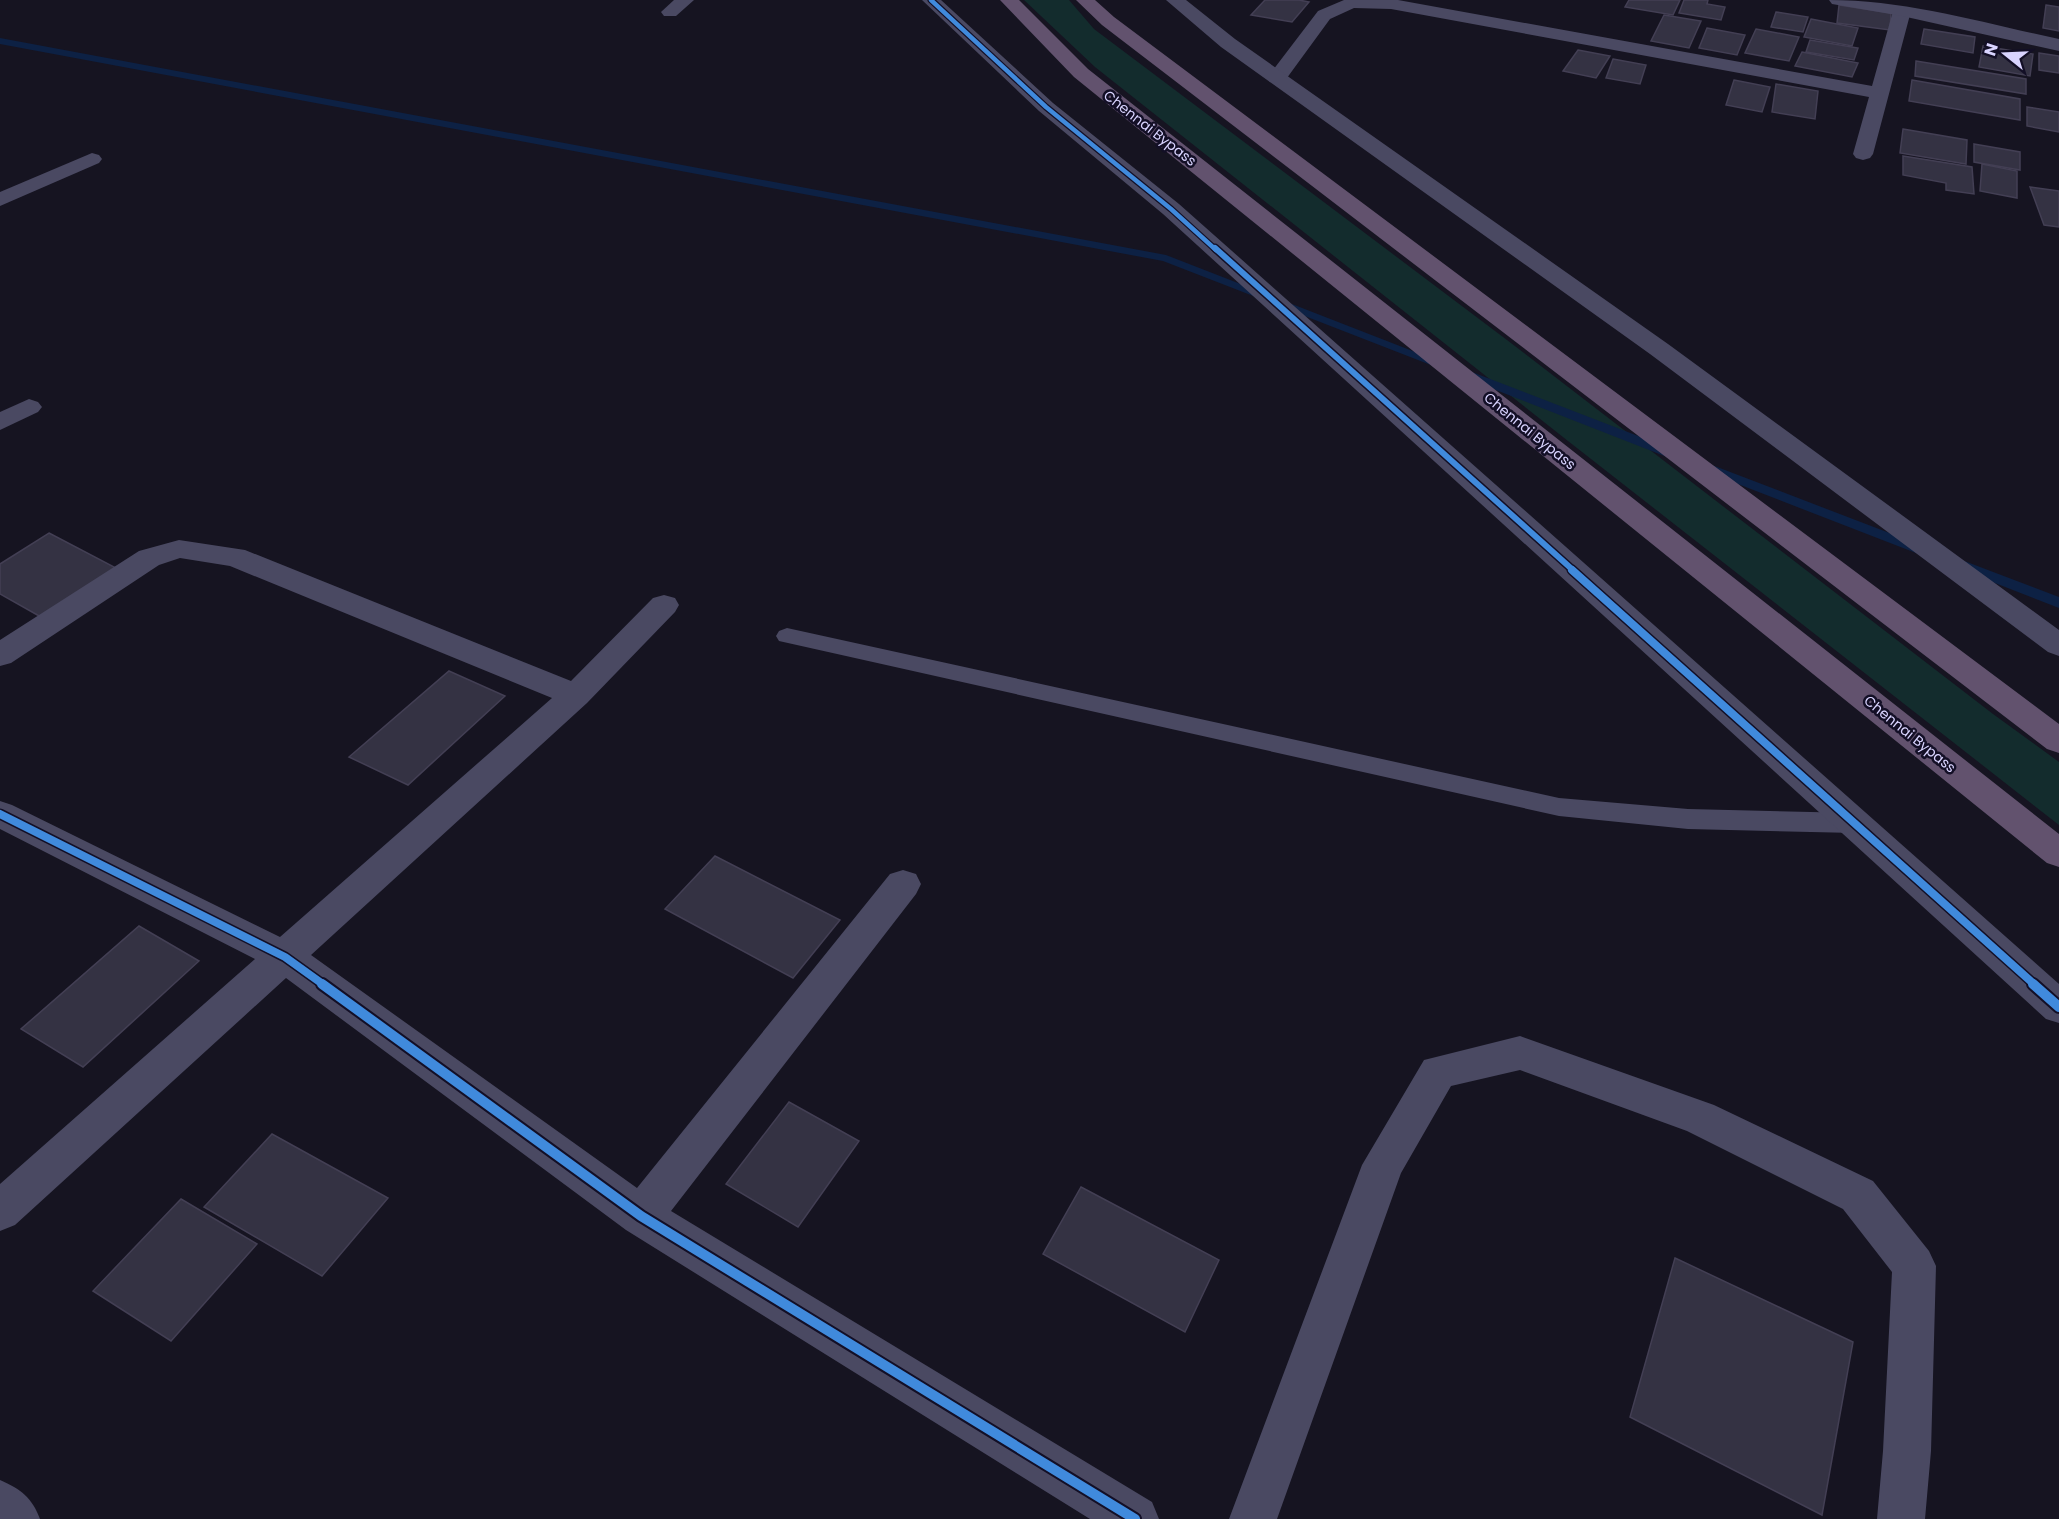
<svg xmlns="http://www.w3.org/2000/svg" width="2059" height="1519" viewBox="0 0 2059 1519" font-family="Poppins,sans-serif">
<rect width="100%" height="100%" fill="#161421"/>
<!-- green -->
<polygon fill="#132c2d" points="1024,0 1069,0 1094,29 1507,340 1993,714 2059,762 2059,825 1568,441 1095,67"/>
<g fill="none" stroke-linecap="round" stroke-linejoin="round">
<!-- stream -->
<g fill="#0d2144" fill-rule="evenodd">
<polygon points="0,38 1166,255 1446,364 1440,368 1436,367 1163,261 0,44"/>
<polygon points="1464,369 1677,451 1679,454 1672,458 1667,457 1460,376 1458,373"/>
<polygon points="1704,462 1926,547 1928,550 1921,555 1916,553 1699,469 1697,466 1699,463"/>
<polygon points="1959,559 2059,597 2059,608 1954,567 1952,564 1954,561"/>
</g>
</g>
<!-- building -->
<g fill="#343243" stroke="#433f54" stroke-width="1.5">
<polygon points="1265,0 1299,0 1309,2 1292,22 1251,15"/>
<polygon points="1629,0 1680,0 1673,15 1625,7"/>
<polygon points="1684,0 1708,0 1707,4 1725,7 1721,20 1679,13"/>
<polygon points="1839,5 1891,13 1890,30 1837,23"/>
<polygon points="2046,5 2059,7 2059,31 2043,28"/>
<polygon points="1776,12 1808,17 1803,32 1771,27"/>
<polygon points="1664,15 1701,21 1689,48 1651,41"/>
<polygon points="1811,19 1858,28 1852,46 1804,37"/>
<polygon points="1707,28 1745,35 1737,55 1699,48"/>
<polygon points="1756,29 1799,37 1789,61 1745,53"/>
<polygon points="1924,29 1975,37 1973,53 1921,44"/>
<polygon points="1810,40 1858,48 1854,60 1806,52"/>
<polygon points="1983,46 2033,54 2030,76 1979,67"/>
<polygon points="1578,50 1610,56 1596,78 1563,71"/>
<polygon points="1802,52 1858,63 1852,77 1795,66"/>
<polygon points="2039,53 2059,56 2059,73 2039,70"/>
<polygon points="1613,59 1646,65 1640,84 1606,78"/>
<polygon points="1916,61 2026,79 2026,94 1915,76"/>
<polygon points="1734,80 1770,87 1762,112 1726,105"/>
<polygon points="1912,80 2020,99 2020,120 1909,101"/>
<polygon points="1776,84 1818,91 1815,119 1772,112"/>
<polygon points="2027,107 2059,112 2059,132 2027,126"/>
<polygon points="1903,129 1967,140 1966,164 1900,153"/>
<polygon points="1974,144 2020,152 2020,170 1974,162"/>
<polygon points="1903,156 1972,167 1974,194 1946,190 1946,183 1903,175"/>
<polygon points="1982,164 2017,171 2017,198 1980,191"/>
<polygon points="2030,187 2059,191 2059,227 2044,225"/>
<polygon points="49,533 116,568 41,617 0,594 0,564"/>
<polygon points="449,671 505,696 408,785 349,757"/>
<polygon points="715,856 840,920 793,978 665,909"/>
<polygon points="139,926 199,961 83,1067 21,1029"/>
<polygon points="789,1102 859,1141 798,1227 726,1184"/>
<polygon points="272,1134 388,1198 322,1276 204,1207"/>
<polygon points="1081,1187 1219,1260 1185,1332 1043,1254"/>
<polygon points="181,1199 257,1244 171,1341 93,1291"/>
<polygon points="1675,1258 1853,1342 1822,1515 1630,1417"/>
</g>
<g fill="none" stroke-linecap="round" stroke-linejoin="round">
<!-- service -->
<polygon fill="#4a4962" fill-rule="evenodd" points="787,628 1559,798 1688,809 1855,813 1864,816 1867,823 1864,830 1855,833 1688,829 1559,816 779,641 776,636 779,631"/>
<!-- minor -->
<g fill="#4a4962" fill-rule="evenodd">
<polygon points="674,0 694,0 676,16 664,16 661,12"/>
<polygon points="1344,0 1398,0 1872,86 1893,11 1896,7 1908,7 1911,11 1873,154 1870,158 1863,160 1856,158 1853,154 1869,97 1391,9 1354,8 1330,19 1284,82 1270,82 1267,78 1318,11"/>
<polygon points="92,153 99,155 102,159 99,163 0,206 0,192"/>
<polygon points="29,399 38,402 42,407 38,412 0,430 0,412"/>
<polygon points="179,540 245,550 571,681 653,598 664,595 675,598 679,605 675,612 587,703 311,955 637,1188 890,874 903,870 916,874 921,884 916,894 671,1211 1152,1502 1159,1519 1090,1519 626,1230 286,978 15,1225 0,1231 0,1184 255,959 0,829 0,801 12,805 280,937 552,698 230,566 180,558 159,565 11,663 0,666 0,640 139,551"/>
<polygon points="1520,1036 1714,1105 1873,1181 1929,1251 1936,1266 1931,1451 1925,1519 1877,1519 1883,1451 1892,1272 1843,1209 1687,1131 1520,1070 1451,1086 1401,1173 1277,1519 1229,1519 1362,1165 1424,1060"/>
<path d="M0,1480C21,1489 32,1498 40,1519H0Z"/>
</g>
<!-- tertiary -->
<g fill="#4a4962" fill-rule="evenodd">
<polygon points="922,0 941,0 1053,103 1179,204 2059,984 2059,1023 2046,1019 1163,214 1039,111"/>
<polygon points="1166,0 1186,0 1235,39 1668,344 2059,630 2059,656 2048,652 1650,354 1221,47"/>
<path d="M1829,0C1907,0 1983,23 2059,39V51L1902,16L1838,5L1832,4Z"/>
</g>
<!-- trunk -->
<g fill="#62526e" fill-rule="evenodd">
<polygon points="1000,0 1019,0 1088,69 2059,834 2059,867 2047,863 1074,77"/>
<polygon points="1076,0 1095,0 1114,17 2059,724 2059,753 2047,749 1102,25"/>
</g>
<!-- cycleway-far3 casing -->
<g stroke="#130f26" stroke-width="7">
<polyline id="cycleway-far3" points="931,0 1046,107 1171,209 1216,250"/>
</g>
<!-- cycleway-far2 casing -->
<g stroke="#130f26" stroke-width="9">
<polyline id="cycleway-far2" points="1215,248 1574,571"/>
</g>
<!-- cycleway-far1 casing -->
<g stroke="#130f26" stroke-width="11">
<g id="cycleway-far1">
<polyline points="1572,570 2035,985"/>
<polyline points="0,814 285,957 324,985"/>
</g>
</g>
<!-- cycleway casing -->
<g stroke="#130f26" stroke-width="14">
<g id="cycleway">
<polyline points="322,984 641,1216 1135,1519"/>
<polyline points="2033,984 2059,1007"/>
</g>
</g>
<!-- cycleway-far3 -->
<use href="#cycleway-far3" stroke="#408adc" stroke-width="4.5"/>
<!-- cycleway-far2 -->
<use href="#cycleway-far2" stroke="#408adc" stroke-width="6"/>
<!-- cycleway-far1 -->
<use href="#cycleway-far1" stroke="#408adc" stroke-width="8"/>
<!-- cycleway -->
<use href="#cycleway" stroke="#408adc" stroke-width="10"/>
</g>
<g text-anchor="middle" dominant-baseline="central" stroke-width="5" stroke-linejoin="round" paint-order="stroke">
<!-- far-street labels -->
<g font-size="14" fill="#d9d4ff" stroke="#130f26">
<text transform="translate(1150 128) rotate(38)">Chennai Bypass</text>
<text transform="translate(1530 431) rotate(39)">Chennai Bypass</text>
<text transform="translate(1910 734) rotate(39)">Chennai Bypass</text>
</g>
</g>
<!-- north arrow -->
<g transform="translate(2005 54) rotate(288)" stroke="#130f26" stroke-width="4.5" paint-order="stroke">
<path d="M0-4.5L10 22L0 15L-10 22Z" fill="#d9d4ff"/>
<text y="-9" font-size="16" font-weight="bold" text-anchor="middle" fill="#d9d4ff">N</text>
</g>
</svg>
